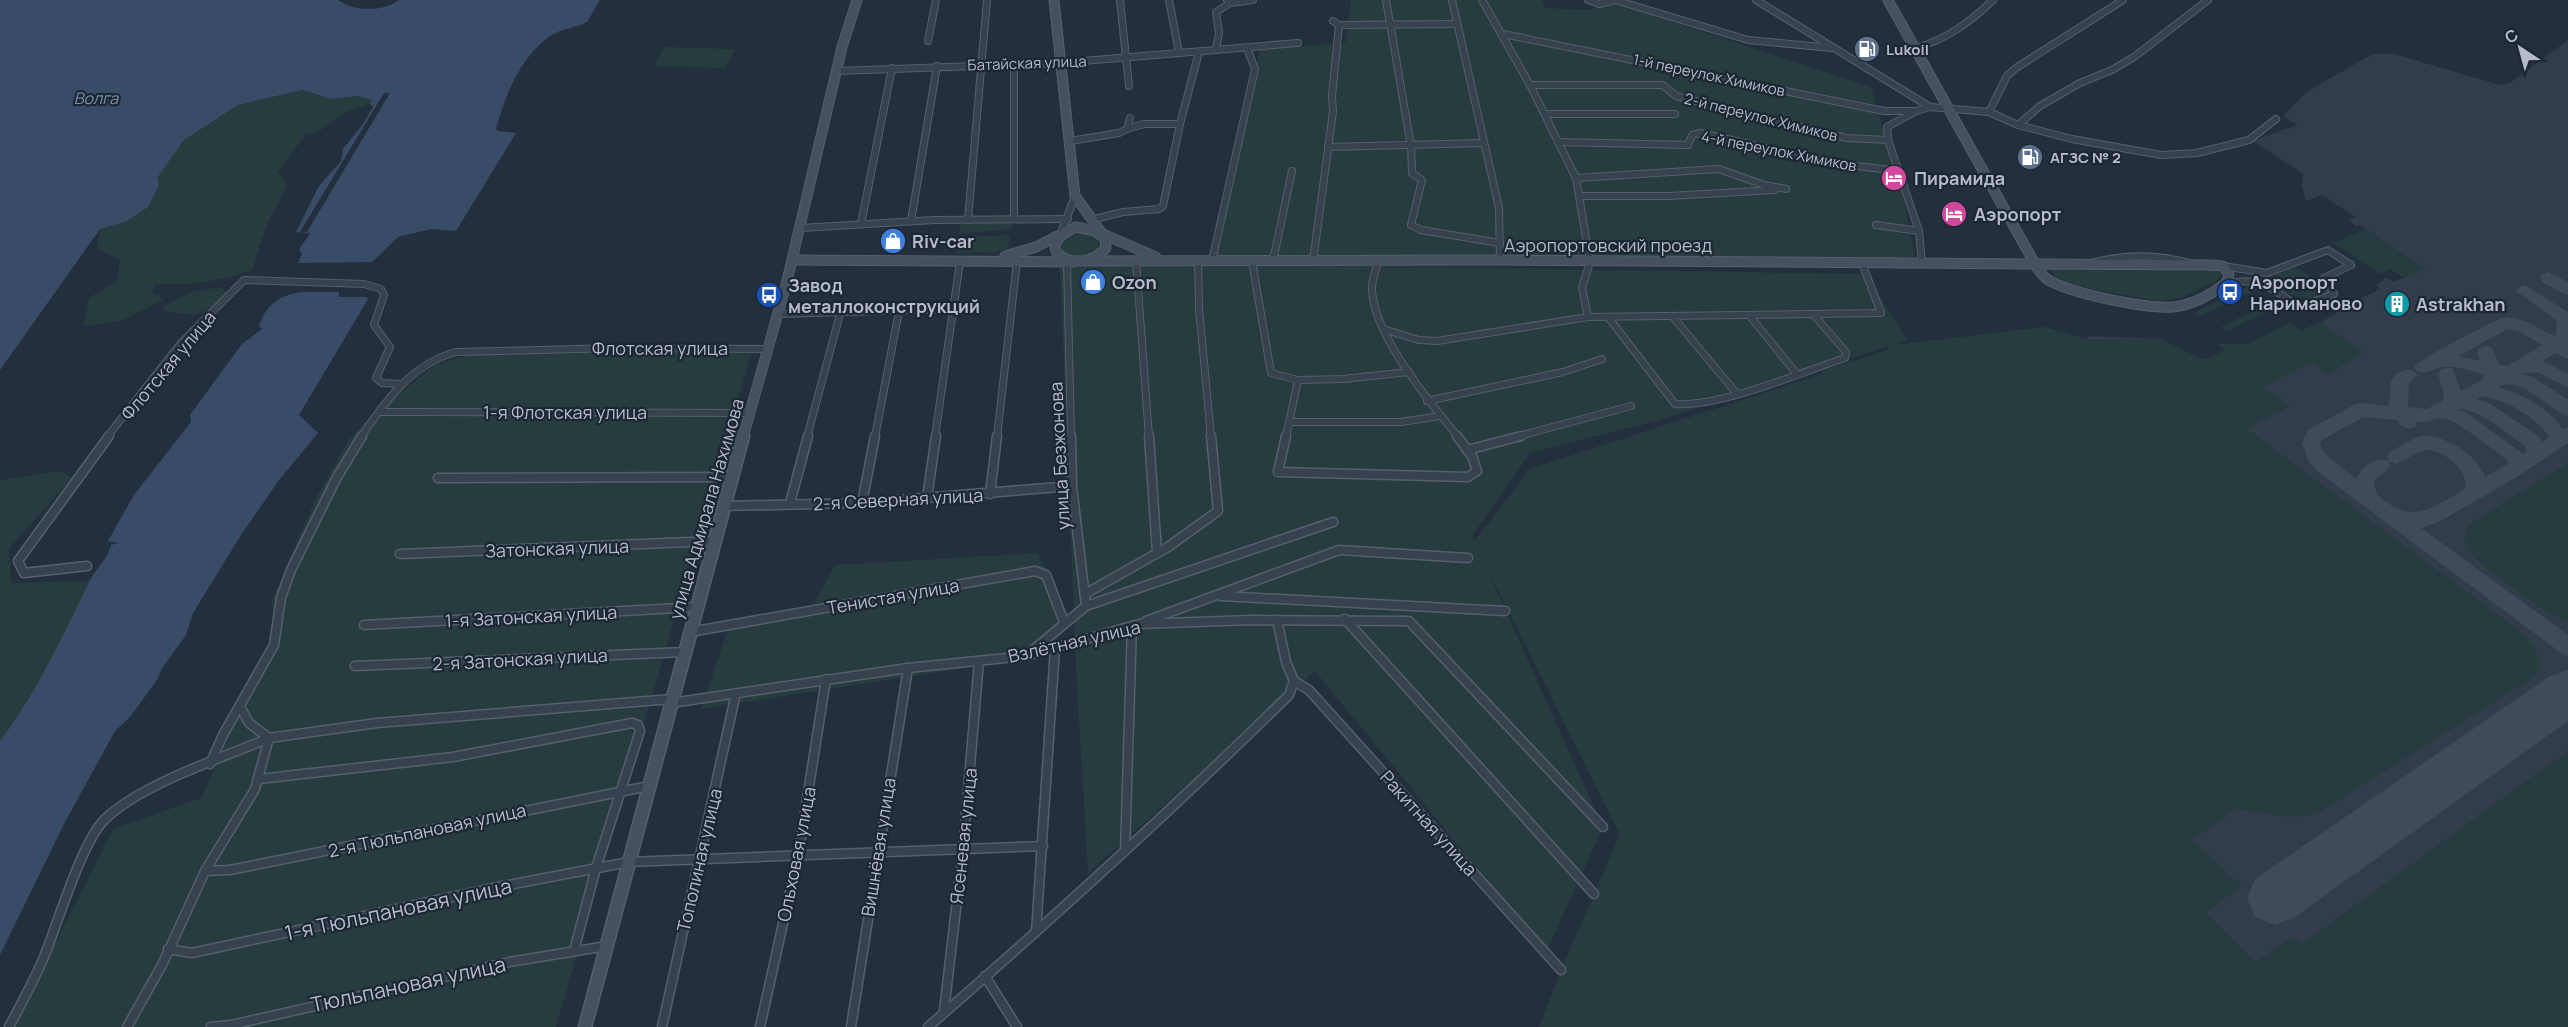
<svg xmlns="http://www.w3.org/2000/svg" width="2568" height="1027" viewBox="0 0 2568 1027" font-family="Manrope,sans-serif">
<rect width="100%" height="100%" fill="#242f3e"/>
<!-- airport -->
<polygon fill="#323c4b" points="2568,40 2568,1027 1563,971 1620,834 1475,541 1530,469 1823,374 1822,371 1887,350 1888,347 2044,327 2085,339 2091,336 2161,339 2204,360 2225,350 2218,344 2248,344 2289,323 2302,331 2337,314 2334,311 2380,289 2377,285 2386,278 2393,282 2424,269 2360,225 2356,226 2348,220 2355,217 2322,195 2306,201 2302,185 2303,174 2253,141 2297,125 2283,116 2308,91 2373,54 2394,54 2500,85 2510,83"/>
<!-- green -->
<g fill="#263c3f" fill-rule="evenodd">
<polygon points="1351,0 1542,0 1545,8 1588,10 1615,3 1871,87 1905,205 1915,258 1213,259 1260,49 1345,43"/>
<polygon points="665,47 735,49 725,68 654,66"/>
<path d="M302,90L332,99L358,96L372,99L370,104L343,113L318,132L305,135L278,172L287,186L267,224L252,270C220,281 190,286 156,284L152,292L164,299L120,321L84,326L89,298L117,281L120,260L97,248L100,228L125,222L184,140L238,105Z"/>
<polygon points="1012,222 1012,229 958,234 961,224"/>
<polygon points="2366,229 2425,269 2405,278 2390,269 2380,274 2333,243"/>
<path d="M1077,231L1098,236L1100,246C1092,258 1074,260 1062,252L1060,242Z"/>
<polygon points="1010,235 1008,249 997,252 957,253 961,237"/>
<path d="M1178,263L1866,274L1907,340L1894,345L2044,327L2085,339H2161L2204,360L2225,350L2218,344H2248L2289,323L2301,331L2320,322L2363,353L2328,374L2311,362L2263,387L2290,406L2247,429L2513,626C2526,637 2547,656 2537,675L2320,812C2294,822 2264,813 2236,809L2192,840L2242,886L2205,913L2255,962L2293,937L2302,944L2568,751V1027H1539L1561,970L1620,834L1483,560L1603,827L1546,952L1315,671L1088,873L1076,668L1060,268ZM1889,346L1887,350L1822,371L1823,374L1530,469L1475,543L1472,536L1530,453L1656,421Z"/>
<polygon points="2050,267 2212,267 2218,270 2221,275 2216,281 2180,298 2158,301 2069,285 2056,278"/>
<path d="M2291,267L2301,270L2328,288L2329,292C2305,305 2292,297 2271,281L2270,277Z"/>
<polygon points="2250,285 2257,290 2200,316 2195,312"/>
<path d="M222,287L227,294C203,317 196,316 164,311L163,307L190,292Z"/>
<polygon points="2274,301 2281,305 2227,331 2221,327"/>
<polygon points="612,349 752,351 556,1027 13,1027 113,829 201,798 275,636 272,600 315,500 348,441 372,415 435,365 470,354"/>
<polygon points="2568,463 2568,622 2545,611 2478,562 2470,552 2464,537 2468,525"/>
<path d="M59,471L72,478L9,548L11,583L89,581C65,637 36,692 0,741V480Z"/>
<polygon points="1037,553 1072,621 1043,656 701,709 729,627 808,615 835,565"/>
</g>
<!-- water -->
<g fill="#394c67">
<path d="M0,0H338C355,12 383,12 399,0H600L587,22C576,28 563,28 552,35C521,55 505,95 496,129L498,131L516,133L456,231L431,229L398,237L372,262L298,263L302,253L299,250L310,233L296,232L319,186L341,161L343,149L363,124L373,107L370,104L372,100L358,96L332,99L302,90L238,105L184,140L157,178L159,185L148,207L125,222L100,229L0,370Z"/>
<path d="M303,292H339V297H366L368,299L299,415L318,433L279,480L241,535L193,613L186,635L163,667L157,680L130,717L115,731L65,822L0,955V741C36,693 62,638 88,584C94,570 107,561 111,545L119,543L108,541L134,495L191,422L190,415L242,344L262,329L259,326C267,304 279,295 303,292Z"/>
</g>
<!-- pier -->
<polygon fill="#242f3e" points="384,93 390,93 307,232 300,232"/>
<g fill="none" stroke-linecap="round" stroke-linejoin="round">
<!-- taxiway -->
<g fill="#3f4a5a" fill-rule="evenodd">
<polygon points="2548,272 2568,282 2568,296 2542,282 2540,278 2542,274"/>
<path d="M2525,285L2568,312V359L2555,353L2543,361L2568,374V388L2537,372L2521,374L2531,376L2568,400V416C2547,409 2521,375 2498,387C2522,394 2549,408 2563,429L2568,427V443L2517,477L2437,523L2421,528L2568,635V656L2561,653L2321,474L2309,462L2302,443L2308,430L2354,405L2360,403L2389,406L2391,381C2396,372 2404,368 2414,370L2417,375L2409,384L2408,407L2427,409L2442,401L2444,394L2438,374L2441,369L2447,368L2453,369L2461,391L2482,380L2484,375C2471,371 2458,366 2445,367C2434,367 2428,375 2417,371L2414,367C2419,359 2485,326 2499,319C2521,312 2538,331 2556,336L2557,321L2516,291L2519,287ZM2507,329L2520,332L2542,345L2508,366L2499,365L2492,348L2486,346L2480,348L2477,352L2480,361L2459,356ZM2481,396C2504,399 2537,417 2549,437L2542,442L2540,437L2489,403L2476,399ZM2457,409C2478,407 2508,434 2525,446L2527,451L2523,454L2464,411ZM2363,417L2397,420C2402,428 2406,430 2415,427L2417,422C2428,423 2432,419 2441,418C2454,417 2494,451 2507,460L2508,464L2485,477C2479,456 2444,434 2422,436C2415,437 2407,443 2401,446C2395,449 2390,451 2387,457L2389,462L2396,464C2406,461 2416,451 2426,450C2443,449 2470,471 2465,489C2440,503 2416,524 2388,503C2381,498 2376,494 2374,485C2374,476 2386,474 2390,466L2388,461C2374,457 2362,467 2356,479L2324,453L2320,443L2322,440Z"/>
</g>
<!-- runway -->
<polygon fill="#3f4a5a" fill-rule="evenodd" points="2568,670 2568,721 2295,917 2275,925 2255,917 2247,898 2255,879 2550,676"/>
<!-- street-far1 casing -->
<g stroke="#565f6c" stroke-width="8">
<g id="street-far1">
<polyline points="1120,0 1129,86"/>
<polyline points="1169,0 1179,53"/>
<polyline points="1386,0 1411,146 1412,173 1422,180 1411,225 1421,230 1500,243"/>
<polyline points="1452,0 1499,208 1500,261"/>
<polyline points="1482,0 1530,85 1576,178 1590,262 1582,288 1588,317 1881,313 1862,263"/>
<polyline points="1588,0 1599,4 1615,0 1748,40 1832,48"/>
<polyline points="1756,0 1930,107 1989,112 2007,76 2016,68 2123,0"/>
<polyline points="1230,3 1253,0"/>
<polyline points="1339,25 1457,24"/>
<polyline points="1503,34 1884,111 1916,111"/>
<polyline points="928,41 936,0"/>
<path d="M1915,48C1946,40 1970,22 1993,0"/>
<polyline points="1216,50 1219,33 1216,12 1230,3 1227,0"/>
<polyline points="1014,64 1014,217"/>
<polyline points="837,71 1059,63 1298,43"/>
<polyline points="1530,85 1663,85 1676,96 1846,138 1888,140"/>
<polyline points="1989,112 2018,125 2072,139 2161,155 2197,153 2249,140 2276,119"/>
<polyline points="1545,114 1675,114"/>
<polyline points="2018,125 2040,106 2080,83 2112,70 2134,57 2208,0"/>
<polyline points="1127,129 1144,124 1180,124"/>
<polyline points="1070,141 1119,133 1127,129 1130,118"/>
<polyline points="1558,142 1688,145 1692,135 1701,133 1832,163 1899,171"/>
<polyline points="1328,147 1484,143"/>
<polyline points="1576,178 1719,169 1764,185 1786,189"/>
<polyline points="1581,196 1669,196 1775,190"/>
<polyline points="968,220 987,0"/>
<polyline points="1091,220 1123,212 1159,209 1163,206 1180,124 1199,52"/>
<polyline points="911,221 937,66"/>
<polyline points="861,224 892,68"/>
<polyline points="1876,225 1919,231"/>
<polyline points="800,228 934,220 1068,219"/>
<polyline points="1061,233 1075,196"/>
<polyline points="1063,259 1067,262 1071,437"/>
<polyline points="1198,260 1199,308 1211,437"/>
<polyline points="1136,261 1149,437"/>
<polyline points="1212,261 1255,69 1247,48"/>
<polyline points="1252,261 1271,373 1298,380 1343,379 1409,372"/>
<polyline points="1273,261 1292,171"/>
<polyline points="1313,261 1333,112 1332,96 1339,25 1333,21"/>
<path d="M1378,261C1376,270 1372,279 1372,289C1373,335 1430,402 1458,437"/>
<path d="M2095,262C2128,254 2159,254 2192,264"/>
<polyline points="1922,263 1919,231 1888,140 1887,127 1916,111 1930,107"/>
<polyline points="2223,266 2267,273 2328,250 2351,265"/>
<path d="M2225,285C2259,274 2272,289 2299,307L2334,294L2324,278L2351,265"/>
<polyline points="778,314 953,309"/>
<polyline points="1749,315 1796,373"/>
<path d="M1608,317L1675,404C1722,407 1799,373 1845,358L1846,352L1813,314"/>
<polyline points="1673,317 1737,394"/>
<polyline points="1386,330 1419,340 1437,341 1588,317"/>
<polyline points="1427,401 1563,372 1602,359"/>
<polyline points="380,412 751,413"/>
<polyline points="1289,422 1401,422 1440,416"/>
<polyline points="107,437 181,343 244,280 364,284 381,289 384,295 374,325 390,347 376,378 382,383 402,384"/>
<path d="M361,437C386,400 412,364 456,352L618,348L768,349"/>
<polyline points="807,437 840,314"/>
<polyline points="875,437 899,311"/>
<polyline points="935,437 960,261"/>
<polyline points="997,437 1017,261"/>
<polyline points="1286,437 1298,380"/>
<polyline points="1515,437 1631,406"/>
</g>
</g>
<!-- street casing -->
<g stroke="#565f6c" stroke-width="11">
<g id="street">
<polyline points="1149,436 1157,553"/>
<polyline points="1286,436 1278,472 1468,477 1477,471 1472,456 1457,436"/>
<polyline points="1467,450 1521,436"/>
<polyline points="438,478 733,477"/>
<polyline points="990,494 997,436"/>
<polyline points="927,498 936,436"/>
<polyline points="790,503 808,436"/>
<polyline points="862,503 875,436"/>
<polyline points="723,506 862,503 1072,486"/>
<polyline points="400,554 715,541"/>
<polyline points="87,566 24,573 18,561 109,436"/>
<polyline points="1085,594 1168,547 1218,511 1211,436"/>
<polyline points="1221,596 1505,611"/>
<polyline points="1086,606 1333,522"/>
<polyline points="1345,619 1594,894"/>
<polyline points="1146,621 1339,550 1468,558"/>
<polyline points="364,625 697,607"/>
<polyline points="690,632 1035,571 1046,575 1064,622"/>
<polyline points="1028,654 1086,606 1072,486 1071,436"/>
<polyline points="355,666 685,652"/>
<polyline points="1294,681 1309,690 1561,970"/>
<polyline points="671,703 908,668 1026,656 1139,624 1250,620 1409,621 1603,827"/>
<polyline points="241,708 249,723 269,738 377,723 672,699"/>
<polyline points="210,764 223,735 274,645 281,598 291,570 336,479 362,436"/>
<polyline points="259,779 453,757 632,723 638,725 640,731 596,868 574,951"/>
<polyline points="1125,851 1132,626"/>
<path d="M205,871L230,870C370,843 509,813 649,786"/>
<polyline points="1036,932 1055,648"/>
<polyline points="168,949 192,953 498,887 629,862 1043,846"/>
<polyline points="985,976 1017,1027"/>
<polyline points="944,1011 963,849 979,661"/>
<path d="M9,1027C21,1004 34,981 44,957C58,923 81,843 105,819C143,783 220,759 269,738"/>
<polyline points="127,1027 162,965 205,871 255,789 269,738"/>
<polyline points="211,1027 231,1025 509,962 607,946"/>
<polyline points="662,1027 736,693"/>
<polyline points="760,1027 798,856 826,679"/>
<polyline points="851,1027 908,668"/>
<path d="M928,1027C1051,920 1172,810 1289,695L1294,681L1286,662L1277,620"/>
</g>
</g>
<!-- secondary-far1 casing -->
<g stroke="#565f6c" stroke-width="11">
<g id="secondary-far1">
<polyline points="1054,0 1075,196 1101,232"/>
<polyline points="1888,0 2035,264"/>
<path d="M1076,227L1095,231L1105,238L1106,248C1082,278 1024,250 1076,227Z"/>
<polyline points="1103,234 1156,257"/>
<polyline points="1005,256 1036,247 1057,236"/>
<polyline points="792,260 1073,262"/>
<polyline points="1084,261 1507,260 2035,264"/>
<path d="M2035,264L2211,265L2223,266L2229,275L2227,282C2212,294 2192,305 2173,307C2146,309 2074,294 2050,281C2043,277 2039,271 2035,264Z"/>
<polyline points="743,437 787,281 842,47 857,0"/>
</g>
</g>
<!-- secondary casing -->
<g stroke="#565f6c" stroke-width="15">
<polyline id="secondary" points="585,1027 743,436"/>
</g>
<!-- street-far1 -->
<use href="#street-far1" stroke="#38414e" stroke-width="6"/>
<!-- street -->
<use href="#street" stroke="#38414e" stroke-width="8"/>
<!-- secondary-far1 -->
<use href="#secondary-far1" stroke="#465061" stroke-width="9"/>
<!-- secondary -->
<use href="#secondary" stroke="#465061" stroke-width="12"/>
</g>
<!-- icons -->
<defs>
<g id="fuel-disc" transform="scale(1.35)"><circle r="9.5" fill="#5c6f8a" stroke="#1d2633"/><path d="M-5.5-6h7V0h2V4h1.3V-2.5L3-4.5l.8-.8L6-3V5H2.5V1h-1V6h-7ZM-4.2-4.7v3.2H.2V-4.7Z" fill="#fff"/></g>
<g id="hotel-disc" transform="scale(1.35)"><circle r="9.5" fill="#d1479c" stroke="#1d2633"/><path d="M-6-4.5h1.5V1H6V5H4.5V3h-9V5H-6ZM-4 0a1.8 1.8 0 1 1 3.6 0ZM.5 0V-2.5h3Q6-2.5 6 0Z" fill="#fff"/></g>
<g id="shop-disc" transform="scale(1.35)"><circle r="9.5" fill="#3f7fe0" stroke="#1d2633"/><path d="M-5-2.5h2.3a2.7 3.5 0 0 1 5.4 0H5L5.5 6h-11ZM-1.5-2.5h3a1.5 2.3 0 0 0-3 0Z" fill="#fff"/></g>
<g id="bus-disc" transform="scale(1.35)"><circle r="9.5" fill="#1a4fb4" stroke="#1d2633"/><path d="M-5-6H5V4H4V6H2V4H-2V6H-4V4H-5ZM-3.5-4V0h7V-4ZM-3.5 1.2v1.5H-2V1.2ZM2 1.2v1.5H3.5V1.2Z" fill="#fff"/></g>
<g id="building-disc" transform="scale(1.35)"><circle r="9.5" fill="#0f9aa8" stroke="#1d2633"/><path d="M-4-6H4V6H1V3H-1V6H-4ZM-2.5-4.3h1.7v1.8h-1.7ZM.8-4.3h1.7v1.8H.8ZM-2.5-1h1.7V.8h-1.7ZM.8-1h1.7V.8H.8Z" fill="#fff"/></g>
</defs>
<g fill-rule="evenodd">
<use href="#fuel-disc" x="1867" y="49"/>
<use href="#fuel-disc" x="2030" y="157"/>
<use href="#hotel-disc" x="1894" y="178"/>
<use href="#hotel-disc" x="1954" y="214"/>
<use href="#shop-disc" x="893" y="241"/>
<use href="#shop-disc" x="1093" y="282"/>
<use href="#bus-disc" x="2230" y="292"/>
<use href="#bus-disc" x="769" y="295"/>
<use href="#building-disc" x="2397" y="304"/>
</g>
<g text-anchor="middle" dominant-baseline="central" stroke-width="4.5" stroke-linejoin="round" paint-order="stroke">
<!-- far-poi labels -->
<g font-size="15" font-weight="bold" fill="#b4bcc9" stroke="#1d2633" text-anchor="start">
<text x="1886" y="49">Lukoil</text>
<text x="2050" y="157">АГЗС № 2</text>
</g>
<!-- far-street labels -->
<g font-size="15" fill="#b4bcc9" stroke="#1d2633">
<text transform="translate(1027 63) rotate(-2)">Батайская улица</text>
<text transform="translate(1709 75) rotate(12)">1-й переулок Химиков</text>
<text transform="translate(1761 117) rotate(14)">2-й переулок Химиков</text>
<text transform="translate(1779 151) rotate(11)">4-й переулок Химиков</text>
</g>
<!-- far-water labels -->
<g font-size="16" font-style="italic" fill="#7c92b1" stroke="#1d2633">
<text x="96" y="98">Волга</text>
</g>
<!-- poi labels -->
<g font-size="18" font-weight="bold" fill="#b4bcc9" stroke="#1d2633" text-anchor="start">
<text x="1914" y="178">Пирамида</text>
<text x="1974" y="214">Аэропорт</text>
<text x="912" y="241">Riv-car</text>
<text x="1112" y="282">Ozon</text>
<text x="2250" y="282">Аэропорт<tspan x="2250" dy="21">Нариманово</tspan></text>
<text x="788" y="285">Завод<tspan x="788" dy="21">металлоконструкций</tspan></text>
<text x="2416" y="304">Astrakhan</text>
</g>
<!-- street labels -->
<g font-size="18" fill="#b4bcc9" stroke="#1d2633">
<text x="1608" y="245">Аэропортовский проезд</text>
<text x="660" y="348">Флотская улица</text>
<text transform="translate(168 365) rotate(-50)">Флотская улица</text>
<text x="565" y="412">1-я Флотская улица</text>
<text transform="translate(1059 456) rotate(-93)">улица Безжонова</text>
<text transform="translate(898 499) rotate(-3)">2-я Северная улица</text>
<text transform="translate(706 509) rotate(-74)">улица Адмирала Нахимова</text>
<text transform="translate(557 548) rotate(-2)">Затонская улица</text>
<text transform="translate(893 596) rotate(-10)">Тенистая улица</text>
<text transform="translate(531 616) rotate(-3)">1-я Затонская улица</text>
<text transform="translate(1074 641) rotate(-13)">Взлётная улица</text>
<text transform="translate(520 659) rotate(-3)">2-я Затонская улица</text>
<text transform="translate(1429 823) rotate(48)">Ракитная улица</text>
<text transform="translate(427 830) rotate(-12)">2-я Тюльпановая улица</text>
<text transform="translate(963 836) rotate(-84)">Ясеневая улица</text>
<text transform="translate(878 847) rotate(-81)">Вишнёвая улица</text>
<text transform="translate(796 854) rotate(-79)">Ольховая улица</text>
<text transform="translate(699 860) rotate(-77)">Тополиная улица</text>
</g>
<!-- near-street labels -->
<g font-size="21" fill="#b4bcc9" stroke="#1d2633">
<text transform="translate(398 909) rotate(-12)">1-я Тюльпановая улица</text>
<text transform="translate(408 984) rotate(-12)">Тюльпановая улица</text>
</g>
</g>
<!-- north arrow -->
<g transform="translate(2520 48) rotate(324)" stroke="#1d2633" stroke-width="4.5" paint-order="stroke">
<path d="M0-4.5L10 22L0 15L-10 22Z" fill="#b4bcc9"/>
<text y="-9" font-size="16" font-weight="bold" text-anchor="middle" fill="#b4bcc9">С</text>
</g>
</svg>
